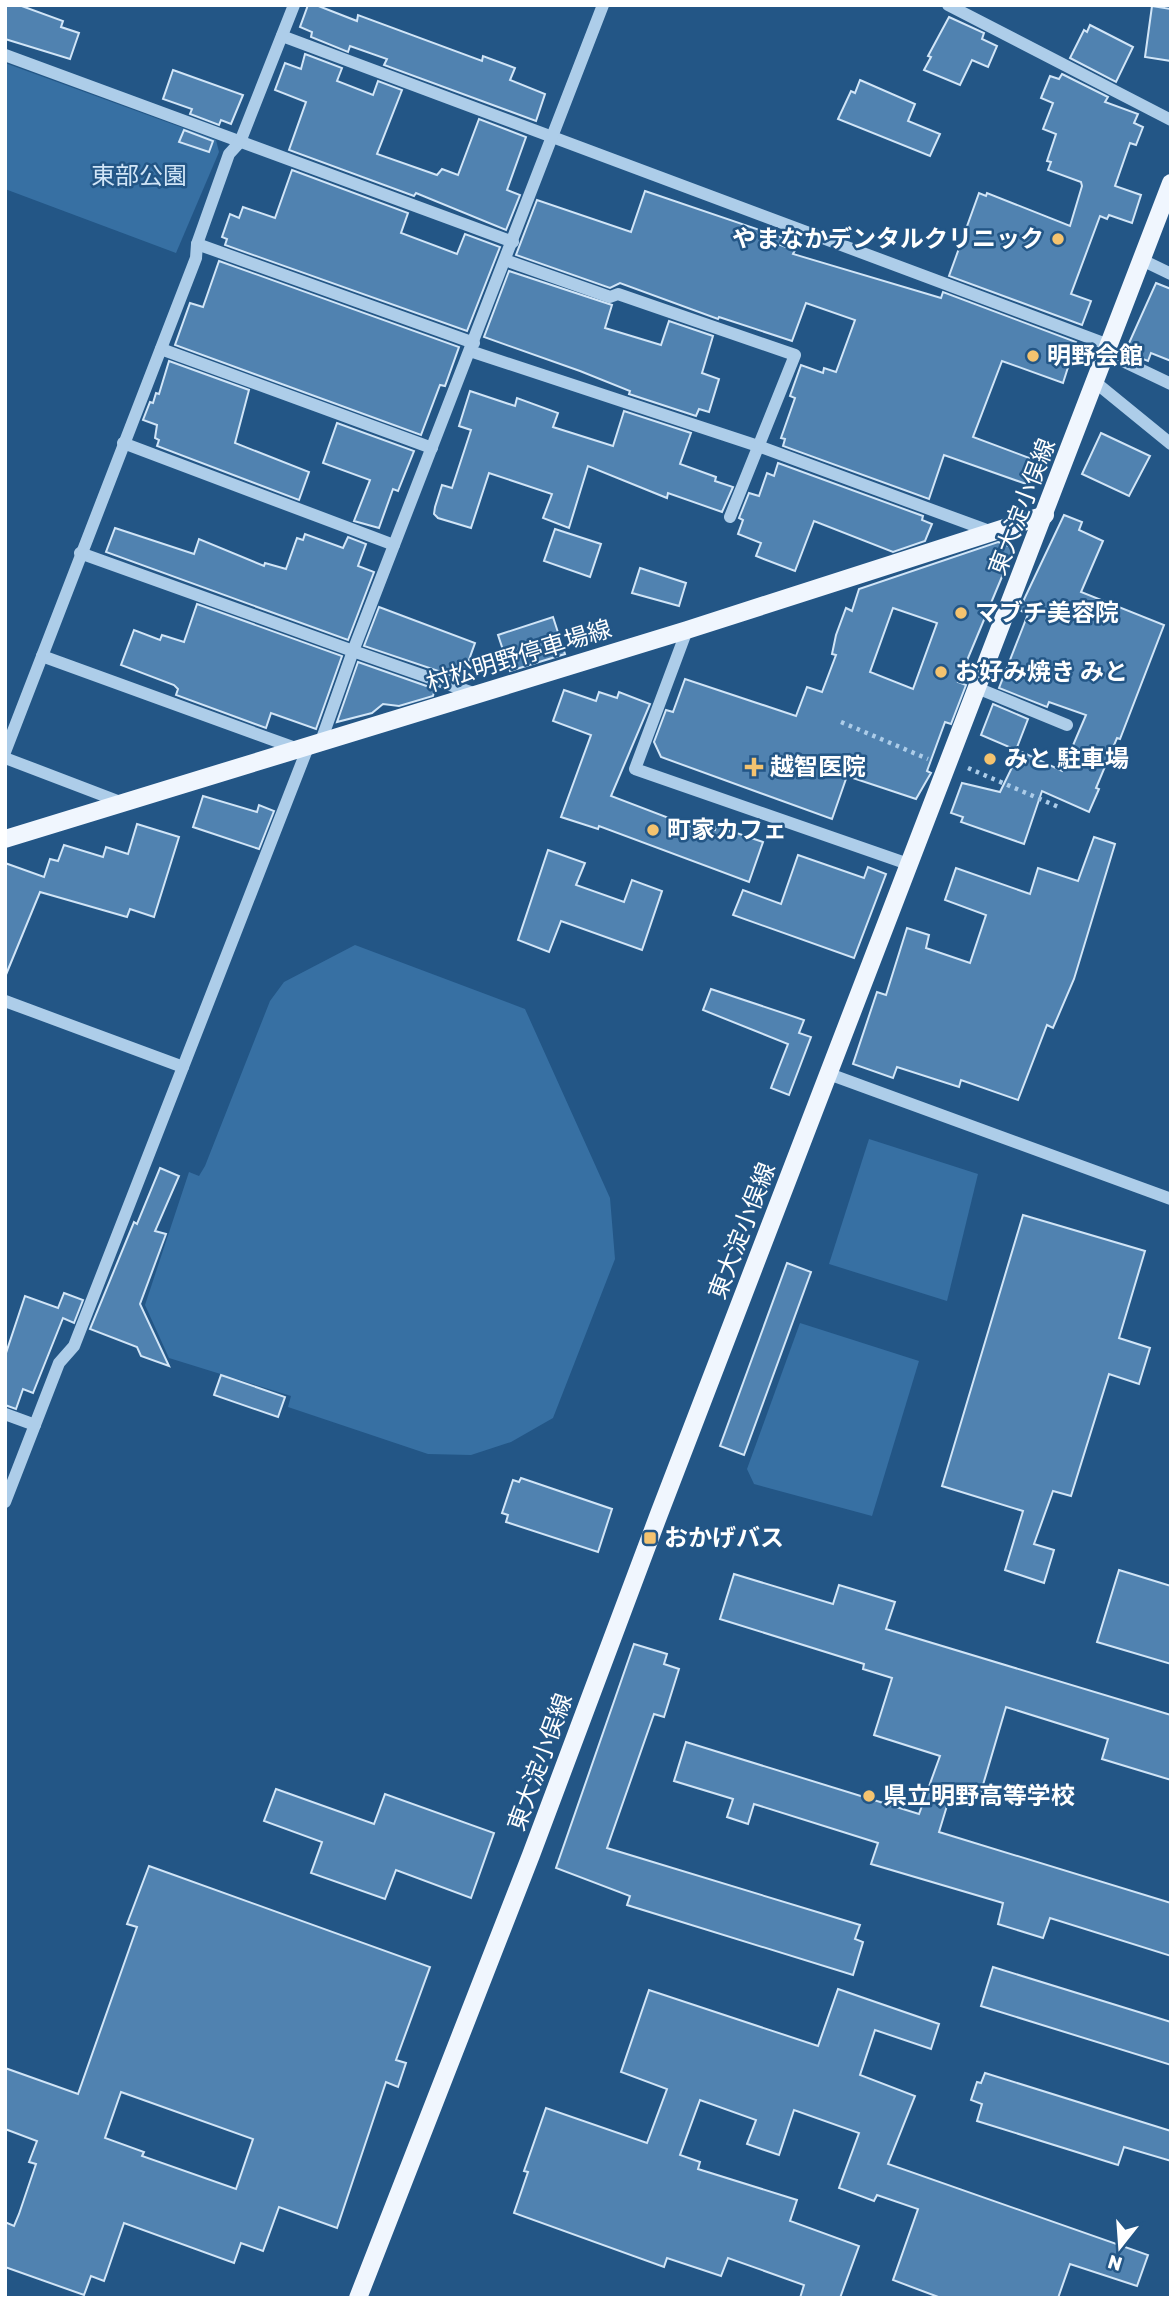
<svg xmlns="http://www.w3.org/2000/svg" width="1176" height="2303" viewBox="0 0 1176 2303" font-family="Rubik,'Noto Sans JP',sans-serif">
<rect width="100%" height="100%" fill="#235686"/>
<!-- green -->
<g fill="#3770a3">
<polygon points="5,63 216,140 219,152 176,253 5,189"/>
<polygon points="355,945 525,1009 610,1198 615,1259 553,1418 511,1442 471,1455 428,1454 288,1407 291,1396 169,1358 145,1305 189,1172 199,1176 205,1166 270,1001 284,982"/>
<polygon points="869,1139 978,1174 947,1301 829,1264"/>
<polygon points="800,1323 919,1361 872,1516 754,1484 747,1469"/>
</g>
<!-- building -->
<g fill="#5082b0" stroke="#d1e5f7" stroke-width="2" fill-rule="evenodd">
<polygon points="5,5 19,5 63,21 61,27 79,33 70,59 5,39"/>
<polygon points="308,5 316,5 357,21 358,15 482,61 483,56 515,68 510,80 545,94 536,121 384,65 387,59 350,46 348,52 311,37 312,32 300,27"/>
<polygon points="1152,6 1171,9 1171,61 1145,57"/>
<polygon points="949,17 984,33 982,39 997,46 988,67 972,60 960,85 924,70 931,57 928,56"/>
<polygon points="1090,25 1133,47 1116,82 1070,58 1084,30 1087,32"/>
<polygon points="305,54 342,68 337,81 373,95 378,81 402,90 377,154 437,175 442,169 458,175 479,119 526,137 507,190 520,195 506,230 416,193 414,196 289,150 306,102 275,90 285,63 301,69"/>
<polygon points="173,70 243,95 231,124 221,120 219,125 190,114 192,109 163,99"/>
<polygon points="1062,74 1108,97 1105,102 1138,114 1134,123 1143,127 1136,145 1130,143 1115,186 1141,195 1132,223 1109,215 1107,219 1100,216 1071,294 1091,301 1082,325 949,276 979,193 986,196 987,193 1070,226 1082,186 1081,182 1048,170 1051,162 1047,161 1056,134 1043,129 1053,103 1041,98 1050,76 1059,79"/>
<polygon points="860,80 915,104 908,121 940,134 930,156 838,119 851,91 855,93"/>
<polygon points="184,130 213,141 209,152 179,142"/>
<polygon points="292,170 408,213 401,233 457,254 465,234 500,247 467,331 225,245 227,239 222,237 230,214 239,218 243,207 275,218"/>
<polygon points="645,191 783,238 780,245 795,250 793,254 941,298 943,292 1076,342 1063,383 1002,361 973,437 1032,459 1030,463 1035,465 1029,485 944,455 929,499 783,446 785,439 781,438 795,398 790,396 801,365 823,373 824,368 836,372 855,320 806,303 792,341 719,317 718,319 620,283 610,288 516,255 537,200 631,232"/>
<polygon points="219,261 459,347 445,386 440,385 421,435 175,345 190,303 203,307"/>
<polygon points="509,271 612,305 605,328 661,345 669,321 713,336 702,373 719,379 709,412 699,409 696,416 629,394 630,391 580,371 484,337"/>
<polygon points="1156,283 1171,289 1171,361 1151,353 1148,361 1125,352"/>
<polygon points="169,361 249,390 235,443 309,472 299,500 157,446 159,440 155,438 157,425 143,420 150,402 153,403 156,393 159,394"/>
<polygon points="470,391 515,406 517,398 558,413 553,427 613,446 624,411 691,433 680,464 716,477 715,481 733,487 722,512 668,493 667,498 588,466 569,528 543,518 552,494 489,473 471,528 438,518 434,514 435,507 442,485 452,488 471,430 459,426"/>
<polygon points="337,423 414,451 398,491 393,489 379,528 354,521 370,480 323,463"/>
<polygon points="1101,433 1150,456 1129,496 1082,474"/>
<polygon points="778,463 923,516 922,520 932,524 925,541 893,552 814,521 795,571 756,556 761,543 738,534 743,520 739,518 749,493 759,496 767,473 774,476"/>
<polygon points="1064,515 1082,522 1079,530 1103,541 1081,592 1164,625 1120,739 1117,738 1096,788 1099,789 1089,812 1042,791 1024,844 961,822 963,817 951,813 962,783 1000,792 1020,751 1062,771 1086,715 1049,702 1047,707 999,688 1028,614 1019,610"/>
<polygon points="115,528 194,554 199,539 264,566 265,563 286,569 297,538 303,540 305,534 343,548 348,537 366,544 358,566 374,572 348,640 106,552"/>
<polygon points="555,529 601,544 590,577 544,561"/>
<path d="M998,542L1014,548L958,682L966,685L951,724L945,722L927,771L931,773L916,799L847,776L832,819L661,757L654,742L666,710L673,712L685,679L796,716L807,687L822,692L836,655L832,654L836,635L846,608L852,611L859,589ZM893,608L937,623L913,689L870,672Z"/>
<polygon points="640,568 686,583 679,606 632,593"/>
<polygon points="197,604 342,656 316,729 271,713 266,728 176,695 178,689 174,685 121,665 134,630 160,640 162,635 184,642"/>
<polygon points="379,607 475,643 462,679 364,646"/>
<polygon points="553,617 565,654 510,671 498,635"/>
<polygon points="358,662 435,689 433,696 399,706 383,704 372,713 337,722"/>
<polygon points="564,690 596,701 599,692 617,698 619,692 650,704 611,796 700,830 702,825 715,830 716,826 763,842 749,882 599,826 598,829 561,817 591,735 553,721"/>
<polygon points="993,704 1028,719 1016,750 981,735"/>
<polygon points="203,796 257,812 259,805 274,811 259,849 193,827"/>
<polygon points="137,824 179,837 154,917 130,909 127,917 40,892 5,977 5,863 44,877 50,859 58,861 64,845 103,857 106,847 128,854"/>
<polygon points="1094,837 1115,844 1074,979 1053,1028 1047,1025 1018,1100 961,1080 959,1087 897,1067 893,1078 853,1064 877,992 886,995 907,928 929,935 926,948 970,963 986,915 945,900 956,868 1030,894 1038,868 1078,881"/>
<polygon points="548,850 585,863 576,885 624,902 632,880 662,891 642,950 561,921 549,952 518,940"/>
<polygon points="798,855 864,878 868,867 886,874 854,958 733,915 743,890 781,904"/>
<polygon points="711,989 804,1020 799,1033 811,1037 789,1095 771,1088 788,1044 703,1010"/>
<polygon points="160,1168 179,1176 155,1231 166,1234 140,1304 169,1366 141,1356 137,1347 90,1329 134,1222 137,1224"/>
<polygon points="1023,1215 1145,1251 1119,1338 1150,1348 1139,1384 1109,1374 1071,1496 1053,1491 1034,1544 1054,1550 1044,1583 1005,1570 1023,1511 942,1486"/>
<polygon points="787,1263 811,1272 744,1455 720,1446"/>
<polygon points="64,1293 83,1300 74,1323 63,1318 33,1393 23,1389 16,1409 5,1405 5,1356 25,1296 58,1308"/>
<polygon points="221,1375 285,1397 278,1417 214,1395"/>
<polygon points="521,1478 612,1509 598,1552 506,1522 508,1515 502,1513 513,1480 519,1482"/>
<polygon points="1119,1570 1171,1586 1171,1664 1097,1642"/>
<polygon points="734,1574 833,1604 839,1585 895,1602 886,1629 1171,1715 1171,1780 1102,1759 1108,1739 1006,1707 980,1795 953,1786 939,1832 1171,1903 1171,1956 1050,1918 1043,1938 998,1924 1003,1903 871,1864 878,1843 754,1804 748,1824 727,1817 733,1799 674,1781 686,1742 919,1814 940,1756 874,1735 892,1678 863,1669 864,1664 720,1619"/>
<polygon points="634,1644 667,1654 664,1664 679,1669 664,1717 654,1714 607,1848 860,1925 855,1939 863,1942 853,1975 627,1905 630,1896 556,1868"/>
<polygon points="276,1789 374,1824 385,1794 494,1833 471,1898 396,1870 385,1899 311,1873 322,1842 264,1821"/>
<path d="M149,1866L430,1967L396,2060L406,2063L398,2087L386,2082L337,2228L279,2207L263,2251L241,2243L234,2263L124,2223L104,2281L91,2276L84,2295L5,2267V2222L14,2226L19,2214L36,2164L29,2162L37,2141L5,2129V2068L78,2094L137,1927L127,1924ZM121,2092L253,2139L236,2189L142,2156L144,2152L105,2138Z"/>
<polygon points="993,1967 1171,2022 1171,2065 981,2006"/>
<polygon points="838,1989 939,2024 931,2049 875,2030 860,2075 915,2096 888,2164 1148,2255 1137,2286 1070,2264 1058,2298 941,2298 893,2280 918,2209 877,2195 874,2201 839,2188 859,2133 794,2110 779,2155 747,2144 756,2120 700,2100 680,2155 700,2162 698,2169 797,2200 790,2221 859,2246 840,2298 800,2298 804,2285 728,2258 721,2276 667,2258 664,2267 514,2213 528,2172 524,2171 546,2108 647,2143 667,2089 621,2072 649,1990 818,2046"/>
<polygon points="985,2073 1171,2131 1171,2161 1124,2147 1118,2165 977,2121 982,2104 971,2100 977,2082 981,2083"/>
</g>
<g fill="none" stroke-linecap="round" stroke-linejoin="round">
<!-- path -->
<g stroke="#adcde9" stroke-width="4.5" stroke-dasharray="3.5 5" stroke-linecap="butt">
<polyline points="841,722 928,759"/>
<polyline points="968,768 1061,808"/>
</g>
<!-- minor -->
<g stroke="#adcde9" stroke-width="12">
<polyline points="948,5 1171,120"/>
<polyline points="282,36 1109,345"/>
<polyline points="5,55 513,242"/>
<polyline points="197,244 474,343"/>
<polyline points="505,260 610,297 618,294 795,355 730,517"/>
<polyline points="1142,260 1171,274"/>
<polyline points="161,349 432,448"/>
<polyline points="470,351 758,446 992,532"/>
<polyline points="1106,353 1171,384"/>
<polyline points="1095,382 1171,444"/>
<polyline points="123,443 394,545"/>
<polyline points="80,553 353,651 320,744"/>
<polyline points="687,630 635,769 911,865"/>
<polyline points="42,656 298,749"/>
<polyline points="977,688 1067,725"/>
<polyline points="476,694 353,651 603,5"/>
<polyline points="5,752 196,258 197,244 229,154 240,142 294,5"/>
<polyline points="5,758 123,803"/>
<polyline points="5,1001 183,1067"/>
<polyline points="829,1074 1171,1199"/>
<polyline points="5,1414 35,1425"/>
<polyline points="5,1502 59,1363 74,1346 308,747"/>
</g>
<!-- major -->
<g stroke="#f0f6fe" stroke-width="18">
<polyline points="5,839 687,630 1045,515"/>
<polyline points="358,2298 531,1855 659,1514 1171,183"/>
</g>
</g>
<!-- markers -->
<g fill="#f4c36f" stroke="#235686" stroke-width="2.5">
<circle cx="1058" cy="239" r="7"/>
<circle cx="1033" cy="356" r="7"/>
<circle cx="961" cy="613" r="7"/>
<circle cx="941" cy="672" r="7"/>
<circle cx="990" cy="759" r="7"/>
<path d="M750.5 756.5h7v7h7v7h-7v7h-7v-7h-7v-7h7z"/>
<circle cx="653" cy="830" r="7"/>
<rect x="643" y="1531" width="14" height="14" rx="3.5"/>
<circle cx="869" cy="1796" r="7"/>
</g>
<g text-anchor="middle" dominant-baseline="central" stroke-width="5" stroke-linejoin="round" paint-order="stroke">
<!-- park labels -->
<g font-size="24" fill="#d1e5f7" stroke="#235686">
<text x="139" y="176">東部公園</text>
</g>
<!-- poi labels -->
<g font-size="24" font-weight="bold" fill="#fff" stroke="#235686" text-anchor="start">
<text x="1044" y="239" text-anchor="end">やまなかデンタルクリニック</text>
<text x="1047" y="356">明野会館</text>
<text x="975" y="613">マブチ美容院</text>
<text x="955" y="672">お好み焼き みと</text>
<text x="1004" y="759">みと 駐車場</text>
<text x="770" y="767">越智医院</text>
<text x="667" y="830">町家カフェ</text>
<text x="664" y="1538">おかげバス</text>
<text x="883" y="1796">県立明野高等学校</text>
</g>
<!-- street labels -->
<g font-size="24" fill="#fff" stroke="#235686">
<text transform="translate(1022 507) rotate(-69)">東大淀小俣線</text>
<text transform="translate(519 656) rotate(-17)">村松明野停車場線</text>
<text transform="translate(742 1231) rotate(-69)">東大淀小俣線</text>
<text transform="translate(540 1762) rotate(-70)">東大淀小俣線</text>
</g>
</g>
<!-- border -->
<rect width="1176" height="2303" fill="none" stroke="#ffffff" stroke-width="14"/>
<!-- north arrow -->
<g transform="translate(1120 2247) rotate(197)" stroke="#235686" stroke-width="5" paint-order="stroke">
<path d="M0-5L12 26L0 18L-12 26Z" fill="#ffffff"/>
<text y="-10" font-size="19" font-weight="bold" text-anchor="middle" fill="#ffffff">N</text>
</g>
</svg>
